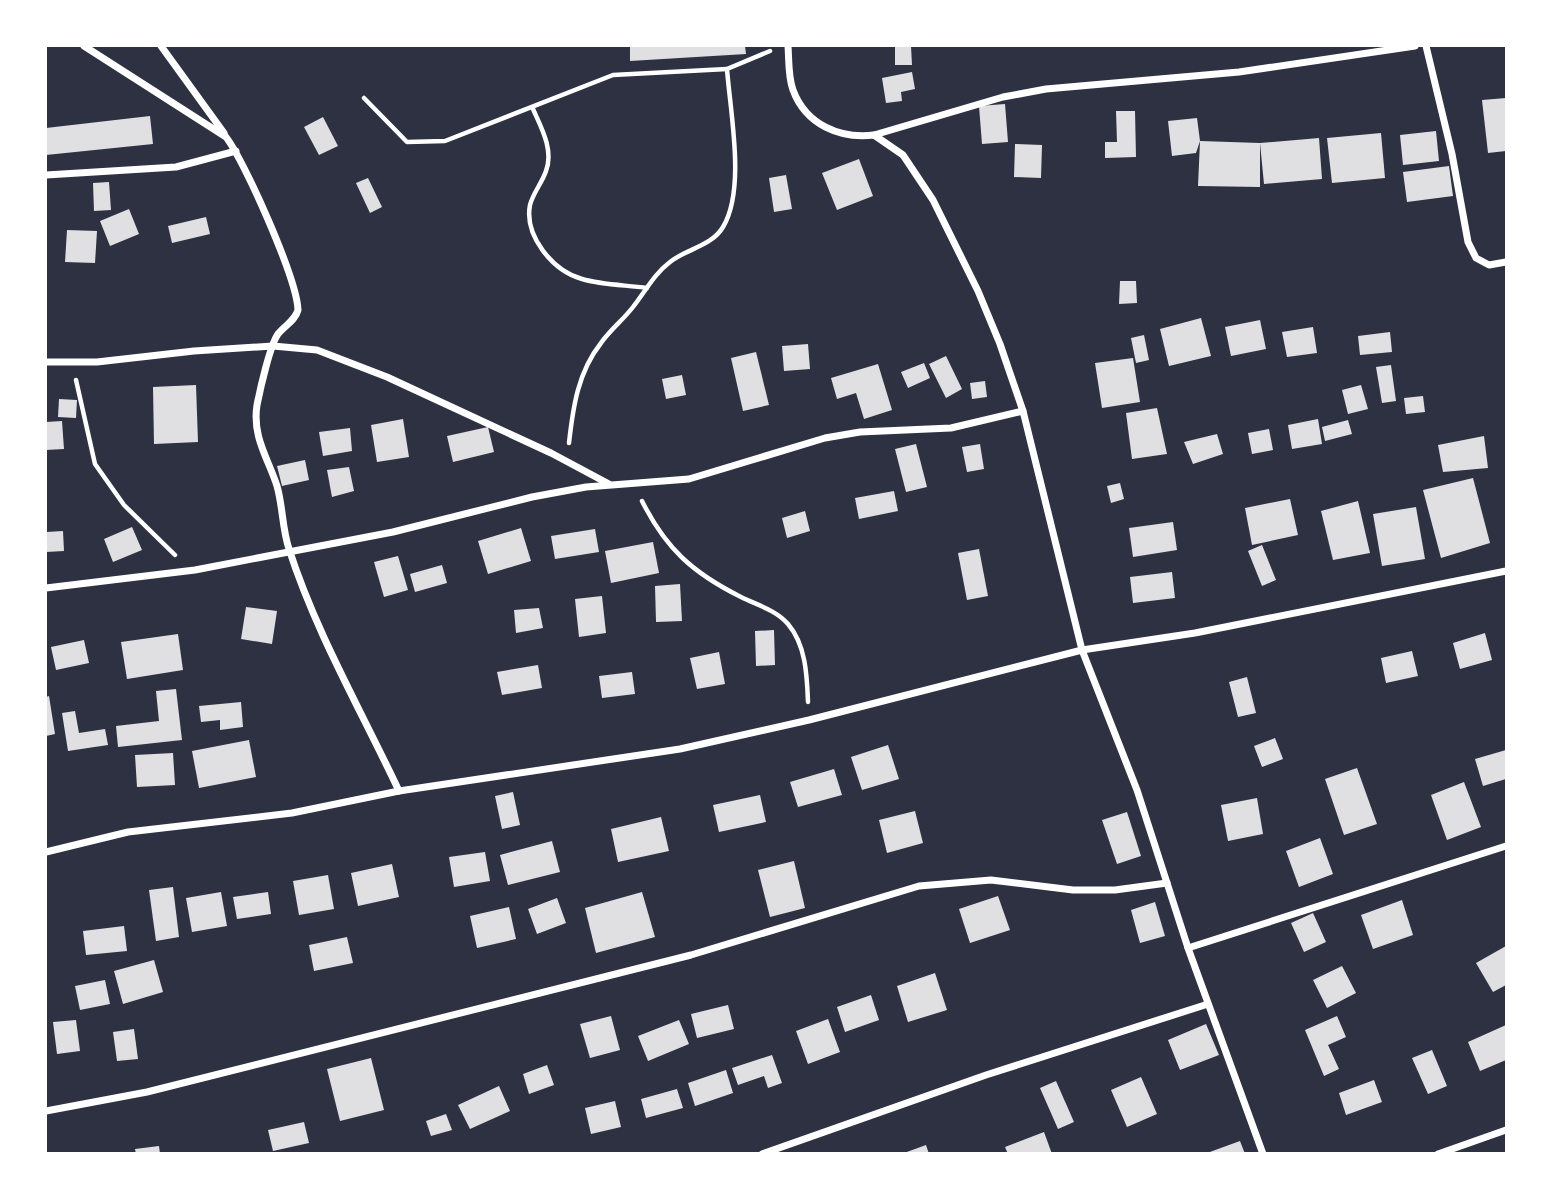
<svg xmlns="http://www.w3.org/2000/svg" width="1552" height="1199" viewBox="0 0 1552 1199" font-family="'PT Sans',sans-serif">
<rect width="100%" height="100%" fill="#2d3142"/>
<!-- building -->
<g fill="#e0e0e3">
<polygon points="630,46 745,46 746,54 630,61"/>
<polygon points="895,46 911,46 912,65 895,65"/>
<polygon points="912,72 915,89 901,92 902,101 886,103 882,78"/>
<polygon points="1506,98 1506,151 1488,153 1482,100"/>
<polygon points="1005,104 1008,142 982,144 979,106"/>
<polygon points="1116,111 1135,111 1136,157 1105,158 1105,142 1117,142"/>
<polygon points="150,116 153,144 46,155 46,128"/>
<polygon points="323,117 338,146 319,155 304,127"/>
<polygon points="1197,118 1200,141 1260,143 1319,138 1322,179 1264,184 1260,143 1260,187 1198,186 1200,141 1196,153 1172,156 1168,121"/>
<polygon points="1436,131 1439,161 1403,165 1400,135"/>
<polygon points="1381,133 1385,178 1332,183 1327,138"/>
<polygon points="1015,144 1042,145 1041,178 1014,177"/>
<polygon points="859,159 873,196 837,210 822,173"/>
<polygon points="1449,166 1453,196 1407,202 1403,172"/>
<polygon points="786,175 792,209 774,212 769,178"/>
<polygon points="368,178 382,207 370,213 356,183"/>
<polygon points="109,182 111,210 94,211 93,183"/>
<polygon points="129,209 139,234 110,246 100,221"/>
<polygon points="206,217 210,234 172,243 168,226"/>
<polygon points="67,230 97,231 95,263 65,262"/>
<polygon points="1120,281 1136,281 1137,303 1119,304"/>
<polygon points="1201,318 1211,356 1169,366 1160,329"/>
<polygon points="1260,320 1266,349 1231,356 1225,327"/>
<polygon points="1313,327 1317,353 1287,357 1282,332"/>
<polygon points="1390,332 1392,352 1360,355 1358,336"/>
<polygon points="1144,335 1149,360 1136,363 1131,338"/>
<polygon points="808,344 810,369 784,371 782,346"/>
<polygon points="756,352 769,405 743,411 731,358"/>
<polygon points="946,356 962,389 946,398 929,364"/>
<polygon points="1133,358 1140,402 1102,408 1095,363"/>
<polygon points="924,363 930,378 908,388 901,372"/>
<polygon points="878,364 892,410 864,419 856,393 837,399 831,378"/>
<polygon points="1391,365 1396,401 1382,403 1376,367"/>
<polygon points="682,375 686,395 666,399 662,379"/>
<polygon points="985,381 987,397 972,399 970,383"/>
<polygon points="196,385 198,442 154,444 153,387"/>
<polygon points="1361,385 1368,409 1348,414 1342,390"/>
<polygon points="1423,396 1425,412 1406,414 1404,398"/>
<polygon points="59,399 77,400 76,418 58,417"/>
<polygon points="1157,408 1167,454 1132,459 1126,413"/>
<polygon points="403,419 409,457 377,462 371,425"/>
<polygon points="1318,419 1322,444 1292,449 1288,425"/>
<polygon points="1348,420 1352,434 1325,441 1322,427"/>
<polygon points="62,421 64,449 46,450 46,422"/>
<polygon points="488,427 494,452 453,462 447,436"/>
<polygon points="350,428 352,451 323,456 319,432"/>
<polygon points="1269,429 1273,450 1252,454 1248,433"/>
<polygon points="1217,434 1223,454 1193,464 1184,442"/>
<polygon points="1484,436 1488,468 1443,472 1438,445"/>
<polygon points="916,444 927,487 906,492 895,449"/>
<polygon points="980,444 984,469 967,472 962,447"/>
<polygon points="305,460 309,480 282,486 277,466"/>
<polygon points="349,467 354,491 332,497 327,470"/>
<polygon points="1473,478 1490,543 1441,558 1423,490"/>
<polygon points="1120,483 1124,499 1111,503 1107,486"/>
<polygon points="894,491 898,511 859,519 855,498"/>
<polygon points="1290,499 1298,535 1252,545 1245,508"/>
<polygon points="1358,501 1370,553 1333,560 1321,511"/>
<polygon points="1416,507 1425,559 1382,566 1373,514"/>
<polygon points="805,511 810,531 787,538 782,518"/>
<polygon points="1173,522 1177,550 1133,557 1129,528"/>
<polygon points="132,527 142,550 113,562 104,539"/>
<polygon points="521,528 531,561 488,574 478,541"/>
<polygon points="595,529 599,552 555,559 551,536"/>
<polygon points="63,531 64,551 46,552 46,532"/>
<polygon points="653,542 659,573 611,583 605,551"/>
<polygon points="1262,545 1276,580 1262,586 1248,551"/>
<polygon points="979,549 988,596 967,600 958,553"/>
<polygon points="398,556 408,590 384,597 374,562"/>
<polygon points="442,565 447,583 415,592 410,574"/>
<polygon points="1172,572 1175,598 1133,603 1130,577"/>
<polygon points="680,584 682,621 656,622 655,586"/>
<polygon points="602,596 606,633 579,637 575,599"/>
<polygon points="246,607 277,611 272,644 241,639"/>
<polygon points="539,608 543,628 516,633 514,610"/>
<polygon points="774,630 775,665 756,666 755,631"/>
<polygon points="1485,633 1492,660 1460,669 1453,643"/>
<polygon points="178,634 183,670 127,679 121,642"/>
<polygon points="84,640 89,663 56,670 51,647"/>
<polygon points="1412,651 1418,676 1386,683 1381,658"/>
<polygon points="719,652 725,684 697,689 690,658"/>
<polygon points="538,665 542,688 502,695 497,672"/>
<polygon points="632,672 635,694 602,698 599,676"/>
<polygon points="1247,677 1256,713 1238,717 1229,682"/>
<polygon points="176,689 182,740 118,747 116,726 159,721 156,691"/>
<polygon points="49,696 55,734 46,736 46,697"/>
<polygon points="241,702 243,727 220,730 220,720 201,722 199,706"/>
<polygon points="75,711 79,733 105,729 108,745 68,751 62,713"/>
<polygon points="1275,738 1283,759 1262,767 1254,746"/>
<polygon points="249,740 256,777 199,788 192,751"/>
<polygon points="888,745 899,779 862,790 851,757"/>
<polygon points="1506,750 1506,779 1483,786 1475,759"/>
<polygon points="173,753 175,785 137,787 135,755"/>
<polygon points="1357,768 1377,824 1344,835 1325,779"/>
<polygon points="834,769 842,795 798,807 790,782"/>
<polygon points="1464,782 1481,827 1447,840 1431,795"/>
<polygon points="513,792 520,825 502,829 495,796"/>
<polygon points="760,795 766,822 719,832 713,805"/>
<polygon points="1257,798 1263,834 1228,841 1221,805"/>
<polygon points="915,811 923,843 887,853 879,820"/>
<polygon points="1127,812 1141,856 1117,864 1102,820"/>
<polygon points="661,817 669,851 618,862 611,829"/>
<polygon points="1320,838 1333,874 1299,887 1286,851"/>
<polygon points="552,841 560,872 508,885 500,855"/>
<polygon points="485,852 490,881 454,887 449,857"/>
<polygon points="794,861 805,908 770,917 758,870"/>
<polygon points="392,864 399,897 358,906 351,873"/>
<polygon points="328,875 334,909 299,915 293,881"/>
<polygon points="173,887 179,937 156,941 149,890"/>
<polygon points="221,892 227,926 192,932 186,898"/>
<polygon points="268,892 271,914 237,919 233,897"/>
<polygon points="642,892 655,937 596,953 585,908"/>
<polygon points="998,896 1010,930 970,943 959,909"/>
<polygon points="557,898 566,923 537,934 528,909"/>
<polygon points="1402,900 1413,935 1373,949 1361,915"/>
<polygon points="1155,902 1165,936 1140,943 1131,910"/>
<polygon points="509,907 516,939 477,948 470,916"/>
<polygon points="1313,913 1326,942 1304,952 1291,923"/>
<polygon points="124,926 127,951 86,955 83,931"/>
<polygon points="347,937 353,963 314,971 309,945"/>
<polygon points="1506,946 1506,985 1493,992 1476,963"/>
<polygon points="154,960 163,992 123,1004 114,971"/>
<polygon points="1342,966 1356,993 1327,1008 1313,980"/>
<polygon points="935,973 947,1010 908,1022 897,986"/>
<polygon points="105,980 110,1004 80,1010 75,986"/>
<polygon points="871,995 879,1020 845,1032 837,1007"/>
<polygon points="728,1005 734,1029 697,1038 691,1014"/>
<polygon points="611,1016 620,1050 590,1058 580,1024"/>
<polygon points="1337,1016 1346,1037 1328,1045 1339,1069 1324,1076 1305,1030"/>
<polygon points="828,1019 840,1052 808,1064 796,1031"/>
<polygon points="76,1020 80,1051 57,1054 53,1022"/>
<polygon points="679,1020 689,1044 648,1061 638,1036"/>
<polygon points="1206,1024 1219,1055 1180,1070 1168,1040"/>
<polygon points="1506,1025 1506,1060 1480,1071 1468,1042"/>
<polygon points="134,1029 138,1059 117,1061 113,1032"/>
<polygon points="1432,1050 1447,1086 1428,1094 1412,1058"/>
<polygon points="772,1055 782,1083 768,1088 764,1076 738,1085 732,1068"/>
<polygon points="371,1058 384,1110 340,1121 327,1069"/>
<polygon points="547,1065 554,1085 529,1094 523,1074"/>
<polygon points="726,1070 733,1093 695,1106 688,1083"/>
<polygon points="1141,1077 1157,1114 1127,1127 1111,1090"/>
<polygon points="1374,1080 1382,1102 1346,1115 1339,1093"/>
<polygon points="1056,1081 1074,1122 1058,1129 1040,1088"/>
<polygon points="499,1086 510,1111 470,1129 458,1105"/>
<polygon points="677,1089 683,1108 646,1118 641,1099"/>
<polygon points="615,1101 621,1127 591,1134 585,1108"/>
<polygon points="446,1114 452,1130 431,1136 426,1121"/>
<polygon points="304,1122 309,1143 273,1151 268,1130"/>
<polygon points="1044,1132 1052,1154 1008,1154 1005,1147"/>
<polygon points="1240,1141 1245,1154 1207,1154 1207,1153"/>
<polygon points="926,1145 929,1154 904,1154 904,1153"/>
<polygon points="159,1146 160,1154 136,1154 135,1149"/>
</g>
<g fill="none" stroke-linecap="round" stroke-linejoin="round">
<!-- path -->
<g stroke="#fff" stroke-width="4.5">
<polyline points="364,98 407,142 445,141 613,75 727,69"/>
<path d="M533,109C541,127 554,150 546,171C542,183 533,193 530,205C524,236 553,271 582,279C602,285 626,285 647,288"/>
<polyline points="76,380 95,464 124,505 175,555"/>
<path d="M569,443C573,407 578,372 601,343C610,330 623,320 633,307C645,292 654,274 670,262C686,249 712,246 723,227C746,189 730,111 727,69L770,51"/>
<path d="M642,501C666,549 693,573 741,597C757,605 776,610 788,624C806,645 807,676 808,702"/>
</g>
<!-- minor -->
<g stroke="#fff" stroke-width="7">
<path d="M84,46L226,137C245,162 297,279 298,310C295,321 285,325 278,334C270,345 260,390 257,405C252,437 268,458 277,486C283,507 282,528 289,549C316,633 362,712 399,791"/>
<polyline points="161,46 224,133"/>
<path d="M788,46C789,59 788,77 793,90C806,125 840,139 874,135L903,155L933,200L978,291L1000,344L1023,411L1082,650L1137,790L1188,948L1263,1154"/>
<polyline points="1426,46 1452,154 1468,242 1476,258 1489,265 1506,262"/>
<polyline points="874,135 1003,97 1046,89 1239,72 1415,46"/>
<polyline points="46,175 176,167 236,151"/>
<polyline points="46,362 97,362 194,351 273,346 317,350 387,377 551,453 609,484"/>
<polyline points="46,588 195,570 393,532 532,497 586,487 689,479 825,438 860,432 951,428 1023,411"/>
<polyline points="46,852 128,832 292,813 399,791 680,749 809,720 1082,650 1195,633 1506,571"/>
<polyline points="1188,948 1506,846"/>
<polyline points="46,1111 147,1092 691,955 919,886 991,880 1073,890 1115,890 1167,883"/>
<polyline points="762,1154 986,1075 1208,1004"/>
<polyline points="1438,1154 1506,1130"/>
</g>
</g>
<!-- border -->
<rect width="1552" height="1199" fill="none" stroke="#ffffff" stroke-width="94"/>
</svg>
